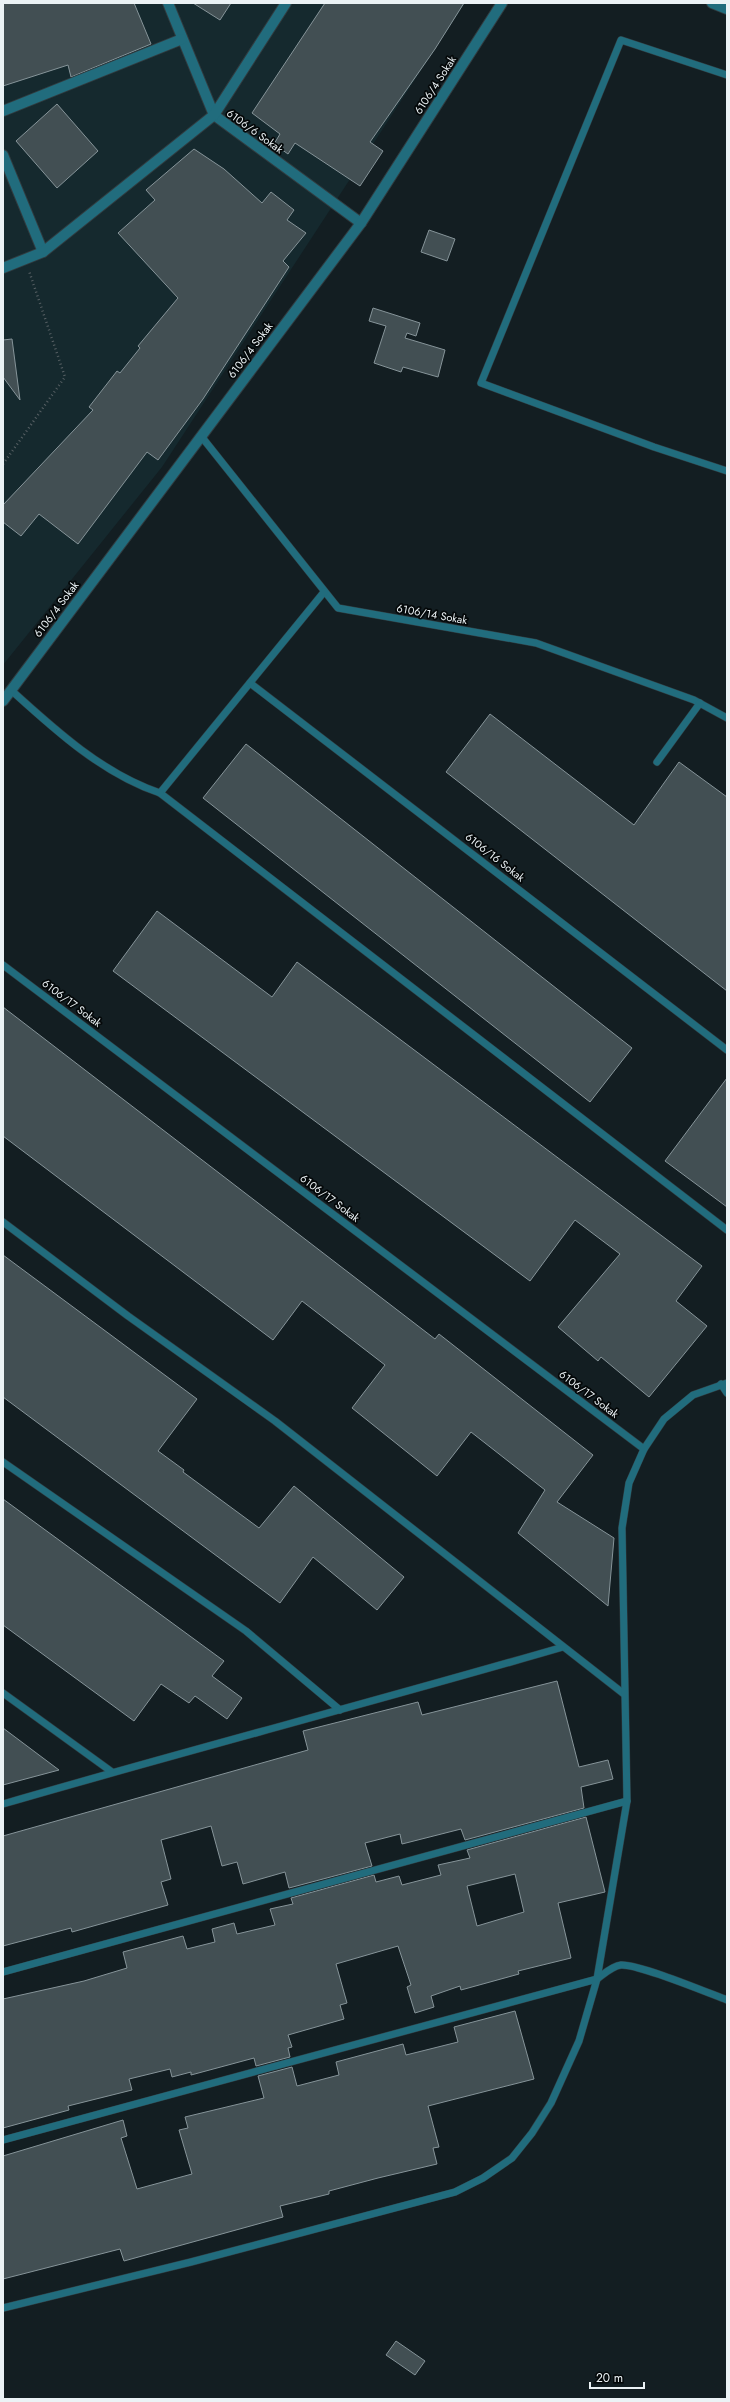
<svg xmlns="http://www.w3.org/2000/svg" width="730" height="2402" viewBox="0 0 730 2402" font-family="Jost,sans-serif">
<rect width="100%" height="100%" fill="#131e22"/>
<!-- built -->
<polygon fill="#15292e" points="3,3 465,3 162,467 3,665"/>
<!-- building -->
<g fill="#424f53" stroke="#869499" fill-rule="evenodd">
<polygon points="3,3 134,3 151,44 71,77 68,65 3,86"/>
<polygon points="193,3 231,3 220,20"/>
<polygon points="325,3 464,3 435,49 370,142 383,151 360,186 295,143 288,154 274,144 280,134 252,113"/>
<polygon points="57,104 98,151 57,188 16,141"/>
<polygon points="194,149 224,169 262,203 271,192 294,210 287,220 306,233 283,261 289,267 203,399 158,460 147,452 78,544 39,514 21,536 3,522 3,505 93,410 89,407 117,371 120,373 140,348 138,346 178,298 118,233 155,200 146,190"/>
<polygon points="429,230 455,239 447,261 421,252"/>
<polygon points="373,308 420,323 416,336 407,333 405,338 445,350 438,377 403,367 401,372 374,363 386,326 369,321"/>
<polygon points="12,339 20,400 3,377 3,340"/>
<polygon points="490,714 634,825 679,762 727,797 727,991 446,772"/>
<polygon points="246,744 632,1048 590,1102 203,798"/>
<polygon points="157,911 272,997 297,962 702,1266 676,1301 707,1326 649,1397 601,1357 598,1361 558,1327 620,1254 575,1220 530,1281 113,971"/>
<polygon points="3,1007 435,1339 439,1334 593,1455 557,1502 614,1538 608,1606 518,1533 545,1490 471,1432 437,1476 352,1408 385,1365 302,1301 273,1340 3,1136"/>
<polygon points="727,1078 727,1207 665,1161"/>
<polygon points="3,1255 197,1399 158,1451 184,1470 183,1472 259,1528 294,1486 404,1577 377,1610 313,1557 280,1603 3,1397"/>
<polygon points="3,1499 224,1661 212,1676 242,1698 227,1719 195,1696 189,1703 161,1684 134,1721 3,1625"/>
<polygon points="557,1681 579,1767 608,1760 613,1779 581,1787 584,1808 465,1840 461,1829 402,1844 400,1834 365,1843 372,1866 289,1888 285,1872 243,1884 237,1862 222,1866 211,1826 161,1840 171,1879 161,1882 168,1905 72,1932 71,1928 3,1946 3,1836 308,1750 303,1731 418,1702 422,1715"/>
<polygon points="3,1728 59,1770 3,1785"/>
<path d="M586,1817L605,1892L558,1903L571,1958L518,1971L519,1974L461,1990L460,1986L431,1996L434,2007L415,2013L407,1987L411,1985L398,1946L336,1964L347,2003L340,2005L344,2019L288,2035L292,2047L288,2048L290,2057L256,2066L254,2058L191,2075V2072L172,2077L170,2069L129,2079L132,2090L68,2106L69,2110L3,2128V1999L84,1981L127,1968L123,1952L183,1936L187,1949L215,1942L212,1929L234,1923L237,1934L275,1925L270,1909L293,1904L291,1898L374,1875L376,1882L399,1876L402,1885L441,1875L438,1865L470,1858L467,1850ZM515,1874L524,1912L477,1926L467,1886Z"/>
<polygon points="515,2011 534,2079 428,2106 439,2147 433,2148 437,2164 378,2178 329,2191 329,2194 280,2206 283,2217 124,2261 120,2249 3,2279 3,2156 123,2120 127,2136 121,2138 137,2189 192,2174 179,2130 188,2128 185,2117 264,2098 258,2076 292,2067 297,2086 339,2075 336,2062 403,2044 406,2055 458,2042 454,2027"/>
<polygon points="396,2341 425,2361 415,2375 386,2355"/>
</g>
<g fill="none" stroke-linecap="round" stroke-linejoin="round">
<!-- service casing -->
<g stroke="#313c40" stroke-width="8">
<g id="service">
<polyline points="727,75 621,40 481,383 654,447 727,471"/>
<polyline points="201,436 338,608 536,643 694,700 727,718"/>
<polyline points="324,592 160,793 727,1230"/>
<polyline points="250,683 727,1050"/>
<path d="M11,690C55,730 103,774 160,793"/>
<polyline points="657,762 700,703"/>
<polyline points="3,965 644,1449"/>
<polyline points="3,1222 128,1316 275,1421 624,1694"/>
<polyline points="721,1384 727,1393"/>
<polyline points="3,1462 246,1631 340,1710"/>
<polyline points="3,1693 112,1772"/>
<path d="M3,1804C189,1750 377,1701 563,1647"/>
<polyline points="3,1972 627,1801"/>
<path d="M3,2140L597,1979C604,1974 612,1966 621,1965C639,1964 706,1992 727,2000"/>
<polyline points="3,2308 191,2262 455,2192 483,2178 512,2158 532,2133 551,2103 579,2041 597,1979 627,1801 622,1528 629,1483 644,1449 664,1419 693,1395 727,1383"/>
</g>
</g>
<!-- minor casing -->
<g stroke="#313c40" stroke-width="12">
<g id="minor">
<polyline points="168,3 214,115 361,223"/>
<polyline points="712,3 727,9"/>
<polyline points="3,111 182,39"/>
<polyline points="3,155 43,252"/>
<polyline points="3,268 43,252 214,115 286,3"/>
<polyline points="3,701 361,223 502,3"/>
</g>
</g>
<!-- path -->
<polyline stroke="#565f63" stroke-width="2.5" stroke-dasharray="1 3" stroke-linecap="butt" points="3,464 65,377 29,271"/>
<!-- service -->
<use href="#service" stroke="#216c7d" stroke-width="7"/>
<!-- minor -->
<use href="#minor" stroke="#216c7d" stroke-width="10"/>
</g>
<g text-anchor="middle" dominant-baseline="central" stroke-width="3.5" stroke-linejoin="round" paint-order="stroke">
<!-- street labels -->
<g font-size="11" fill="#ebf2f5" stroke="#040809">
<text transform="translate(435 85) rotate(-57)">6106/4 Sokak</text>
<text transform="translate(255 131) rotate(36)">6106/6 Sokak</text>
<text transform="translate(250 350) rotate(-53)">6106/4 Sokak</text>
<text transform="translate(56 609) rotate(-53)">6106/4 Sokak</text>
<text transform="translate(432 614) rotate(10)">6106/14 Sokak</text>
<text transform="translate(495 857) rotate(38)">6106/16 Sokak</text>
<text transform="translate(72 1003) rotate(37)">6106/17 Sokak</text>
<text transform="translate(330 1198) rotate(37)">6106/17 Sokak</text>
<text transform="translate(589 1394) rotate(37)">6106/17 Sokak</text>
</g>
</g>
<!-- border -->
<rect width="730" height="2402" fill="none" stroke="#ebf2f5" stroke-width="8"/>
<!-- scale -->
<path d="M590 2382v6h54v-6" fill="none" stroke="#ebf2f5" stroke-width="2"/>
<text x="596" y="2382" font-size="12" fill="#ebf2f5" stroke="#040809" stroke-width="3" paint-order="stroke">20 m</text>
</svg>
